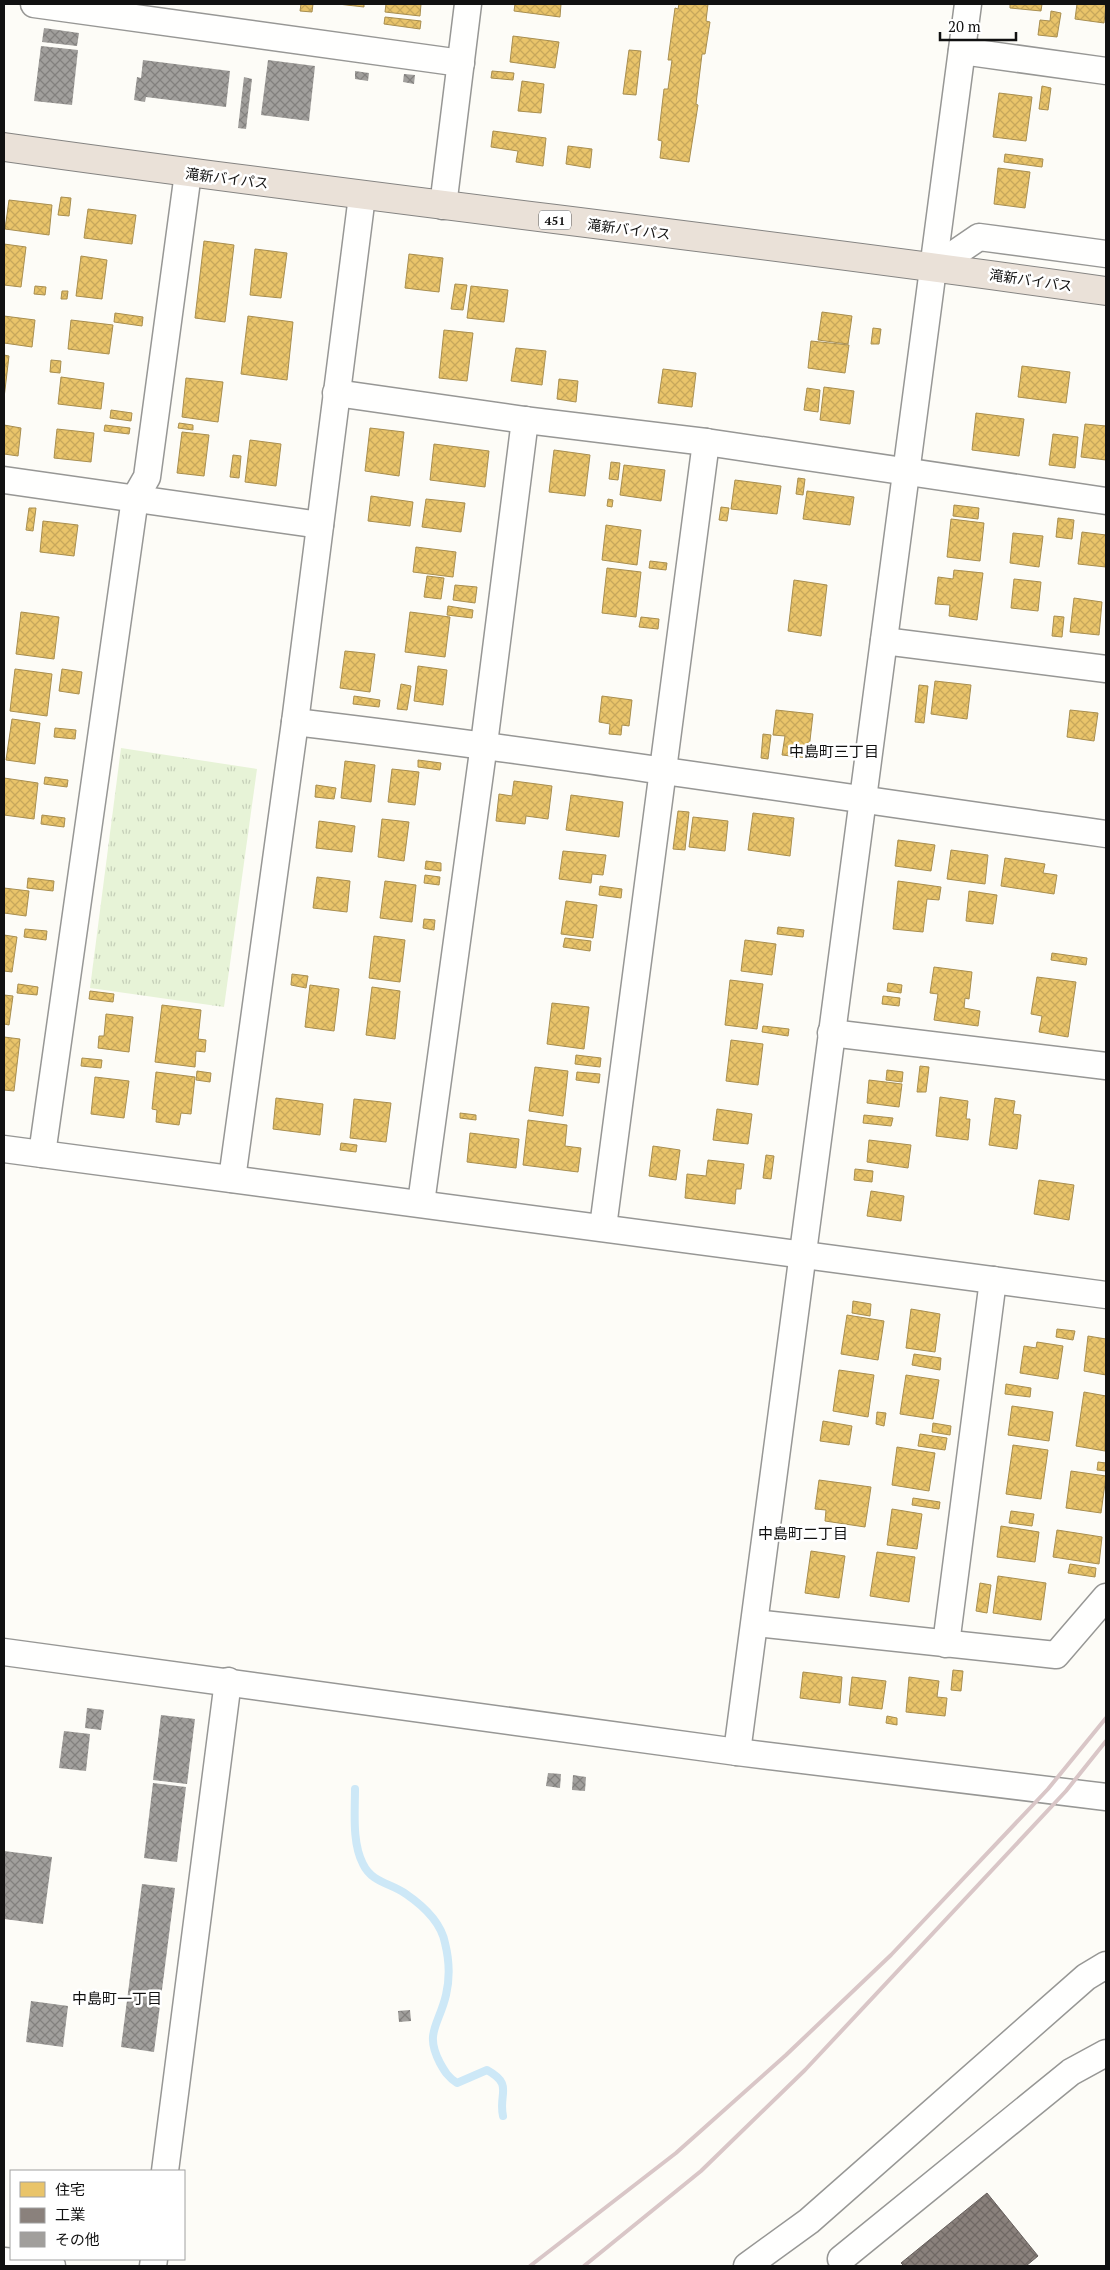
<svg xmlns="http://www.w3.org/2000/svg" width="1110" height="2270" viewBox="0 0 1110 2270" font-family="'PT Serif','Noto Sans JP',serif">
<defs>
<pattern id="grass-tufts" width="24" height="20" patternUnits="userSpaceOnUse" patternTransform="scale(1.25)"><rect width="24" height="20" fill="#e7f3d7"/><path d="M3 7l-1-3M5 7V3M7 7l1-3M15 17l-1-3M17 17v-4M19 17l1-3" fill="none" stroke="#c5cfb8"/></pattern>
<pattern id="homes-cross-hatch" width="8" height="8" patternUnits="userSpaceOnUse" patternTransform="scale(1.25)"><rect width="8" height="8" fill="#e9c46a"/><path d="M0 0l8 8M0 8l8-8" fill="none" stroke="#c7a75b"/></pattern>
<pattern id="industry-cross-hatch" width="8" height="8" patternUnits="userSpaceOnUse" patternTransform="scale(1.25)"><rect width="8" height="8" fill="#8a817c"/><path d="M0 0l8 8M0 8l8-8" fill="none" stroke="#6f6864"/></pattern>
<pattern id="building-cross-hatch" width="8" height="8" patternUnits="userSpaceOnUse" patternTransform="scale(1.25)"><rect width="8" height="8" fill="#a19f9c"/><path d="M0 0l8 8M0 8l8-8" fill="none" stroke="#82807e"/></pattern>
</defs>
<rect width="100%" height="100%" fill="#fdfcf7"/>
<!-- grass -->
<polygon fill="url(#grass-tufts)" points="121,748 257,769 224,1007 90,988"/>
<!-- homes -->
<g fill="url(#homes-cross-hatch)" stroke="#a88e4f">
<polygon points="301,4 313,4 312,12 300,11"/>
<polygon points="338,4 364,4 364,7"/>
<polygon points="386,4 421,4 420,16 385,12"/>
<polygon points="515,4 561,4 560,17 514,11"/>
<polygon points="679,4 708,4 706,21 710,22 705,54 702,54 696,104 698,105 689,162 660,158 662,141 658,140 664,89 668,89 672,60 668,60 675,8 678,9"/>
<polygon points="1010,4 1042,4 1041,11 1010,8"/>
<polygon points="1077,4 1106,4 1104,23 1075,19"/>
<polygon points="1051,11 1061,13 1057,37 1038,35 1040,20 1050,21"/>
<polygon points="385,17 421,21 420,29 384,24"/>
<polygon points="513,36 559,42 555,68 510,62"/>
<polygon points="629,50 641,51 636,95 623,94"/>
<polygon points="492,71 514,73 513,80 491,78"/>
<polygon points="522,81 544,84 541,113 518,111"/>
<polygon points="1042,86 1051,88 1048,110 1039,109"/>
<polygon points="999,93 1032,97 1026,141 993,137"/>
<polygon points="493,131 546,138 543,166 516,162 518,151 491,147"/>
<polygon points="568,146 592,149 590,168 566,164"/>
<polygon points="1005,154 1043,159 1042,167 1004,162"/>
<polygon points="998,168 1030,172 1025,208 994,204"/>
<polygon points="61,197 71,198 69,216 58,215"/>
<polygon points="9,200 52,205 49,235 5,229"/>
<polygon points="88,209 136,215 132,244 84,238"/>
<polygon points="204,241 234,245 225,322 195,318"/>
<polygon points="4,244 26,247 21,287 4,285"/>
<polygon points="255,249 287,253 281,298 250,295"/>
<polygon points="409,254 443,258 439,292 405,288"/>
<polygon points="81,256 107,260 102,299 76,296"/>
<polygon points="455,284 467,285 463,310 451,309"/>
<polygon points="35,286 46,287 45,295 34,294"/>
<polygon points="471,286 508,290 504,322 467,318"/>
<polygon points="62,291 68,291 67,299 61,299"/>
<polygon points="822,312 852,316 848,344 818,340"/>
<polygon points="115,313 143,317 142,326 114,322"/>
<polygon points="4,316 35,320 32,347 4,343"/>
<polygon points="248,316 293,322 287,380 241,374"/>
<polygon points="71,320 113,325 109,354 68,349"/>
<polygon points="873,328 881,329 879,344 871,344"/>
<polygon points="444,330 473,333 467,381 439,378"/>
<polygon points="811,341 849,345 845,373 808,368"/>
<polygon points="516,348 546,351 542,385 511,381"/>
<polygon points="4,355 9,356 4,398"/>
<polygon points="51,360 61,361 60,373 50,372"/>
<polygon points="1022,366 1070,372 1066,403 1018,397"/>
<polygon points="663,369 696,373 692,407 658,403"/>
<polygon points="61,377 104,383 101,409 58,404"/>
<polygon points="186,378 223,382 218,422 182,417"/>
<polygon points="559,379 578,381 576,402 557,399"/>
<polygon points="824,387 854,391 850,424 820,420"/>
<polygon points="807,388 820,390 818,412 804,410"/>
<polygon points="111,410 132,413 131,421 110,418"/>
<polygon points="976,413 1024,419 1019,456 972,450"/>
<polygon points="179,423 193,425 193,430 178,428"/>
<polygon points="1085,424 1106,426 1106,460 1081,457"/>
<polygon points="4,425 21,428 18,456 4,454"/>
<polygon points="105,425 130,428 129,434 104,431"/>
<polygon points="370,428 404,432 399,476 365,471"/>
<polygon points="57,429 94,433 91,462 54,458"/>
<polygon points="182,432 209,435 204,476 177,473"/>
<polygon points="1053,434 1078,437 1075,468 1049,465"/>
<polygon points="250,440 281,444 276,486 245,482"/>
<polygon points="434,444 489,451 485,487 430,480"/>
<polygon points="554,450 590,455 585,496 549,492"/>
<polygon points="233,455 241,456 239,478 230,477"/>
<polygon points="611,462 620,463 618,480 609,479"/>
<polygon points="624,465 665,470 661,501 620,495"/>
<polygon points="798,478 805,479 803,495 796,494"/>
<polygon points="735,480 781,486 777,514 731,509"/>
<polygon points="807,491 854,497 850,525 803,519"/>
<polygon points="371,496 413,502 410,526 368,521"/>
<polygon points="426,499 465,503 461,532 422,527"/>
<polygon points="608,499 613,500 612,507 607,506"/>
<polygon points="954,505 979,508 978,519 953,516"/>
<polygon points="721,507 729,508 727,521 719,520"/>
<polygon points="29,508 36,508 33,531 26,530"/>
<polygon points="1058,518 1074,520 1072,539 1056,537"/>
<polygon points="951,519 984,523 980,561 947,557"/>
<polygon points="43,521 78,525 74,556 40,552"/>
<polygon points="606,525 641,530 637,565 602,560"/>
<polygon points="1082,532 1106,535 1106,567 1078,564"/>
<polygon points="1013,533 1043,536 1039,567 1010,563"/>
<polygon points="416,547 456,552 453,577 413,572"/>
<polygon points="650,561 667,563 666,570 649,568"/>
<polygon points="607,568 641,572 636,617 602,613"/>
<polygon points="954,570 983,573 977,620 949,616 950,605 935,604 938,577 953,579"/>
<polygon points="427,576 444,578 441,599 424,597"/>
<polygon points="1014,579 1041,582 1038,611 1011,608"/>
<polygon points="794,580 827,585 821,636 788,631"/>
<polygon points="455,585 477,587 475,603 453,600"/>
<polygon points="1074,598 1102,602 1099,635 1070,632"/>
<polygon points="448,606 473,610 472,618 447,615"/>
<polygon points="21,612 59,617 54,659 16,654"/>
<polygon points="410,612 450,617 445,657 405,652"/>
<polygon points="1054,616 1064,617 1062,637 1052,636"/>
<polygon points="641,617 659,619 658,629 639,627"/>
<polygon points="345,651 375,654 370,692 340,688"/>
<polygon points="418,666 447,670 443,705 414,701"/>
<polygon points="15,669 52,674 47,716 10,711"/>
<polygon points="62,669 82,672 79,694 59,691"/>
<polygon points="935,681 971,685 967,719 931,714"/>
<polygon points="401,684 411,686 407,710 397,709"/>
<polygon points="919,685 928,686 924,723 915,722"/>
<polygon points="354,696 380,700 379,707 353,704"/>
<polygon points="602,696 632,700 629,726 622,725 621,735 609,734 610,724 599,722"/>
<polygon points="776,710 813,714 808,758 782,755 785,736 773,735"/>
<polygon points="1070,710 1098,713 1094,741 1067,737"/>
<polygon points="12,719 40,723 35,764 6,760"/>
<polygon points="55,728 76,730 75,739 54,737"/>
<polygon points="763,734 771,735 768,759 761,758"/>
<polygon points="418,760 441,763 440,770 418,767"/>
<polygon points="345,761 375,765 371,802 341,798"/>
<polygon points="392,769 419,772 415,805 388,802"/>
<polygon points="45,777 68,780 67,787 44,784"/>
<polygon points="4,778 38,783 34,819 4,815"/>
<polygon points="514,781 552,786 548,819 526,816 525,824 496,821 499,794 512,796"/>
<polygon points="316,785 336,788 334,799 315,797"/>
<polygon points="571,795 623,802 619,837 566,830"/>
<polygon points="678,811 689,812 685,850 673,849"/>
<polygon points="753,813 794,818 790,856 748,850"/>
<polygon points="42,815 65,818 64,827 41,824"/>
<polygon points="693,817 728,821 725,851 689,847"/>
<polygon points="382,819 409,822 404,861 378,857"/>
<polygon points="319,821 355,826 352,852 316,848"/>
<polygon points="898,840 935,845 931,871 895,866"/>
<polygon points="951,850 988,855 985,884 947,879"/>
<polygon points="563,851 606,855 603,875 592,874 591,883 559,879"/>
<polygon points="1005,858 1045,864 1043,873 1057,875 1054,894 1001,886"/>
<polygon points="426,861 441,863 441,871 425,869"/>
<polygon points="425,875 440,877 439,885 424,883"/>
<polygon points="317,877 350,881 347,912 313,908"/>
<polygon points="28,878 54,881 53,891 27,888"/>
<polygon points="385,881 416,885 412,922 380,918"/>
<polygon points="898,881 941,887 939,900 927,899 923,932 893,929"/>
<polygon points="600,886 622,889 621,898 599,895"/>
<polygon points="4,888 29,891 26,916 4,913"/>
<polygon points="969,891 997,895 993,924 966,921"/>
<polygon points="566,901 597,905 593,938 561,934"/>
<polygon points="424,919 435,920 434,930 423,928"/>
<polygon points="778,927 804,930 803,937 777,934"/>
<polygon points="25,929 47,931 46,940 24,937"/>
<polygon points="4,935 17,937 12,972 4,971"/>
<polygon points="374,936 405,940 400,982 369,978"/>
<polygon points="565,938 591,941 590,951 563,947"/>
<polygon points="745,940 776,944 772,975 741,971"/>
<polygon points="1052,953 1087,958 1086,965 1051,960"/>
<polygon points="934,967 972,972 969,999 965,998 964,1008 980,1011 978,1026 934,1020 938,994 930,993"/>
<polygon points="292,974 308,976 306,988 291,985"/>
<polygon points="1037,977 1076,982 1068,1037 1039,1032 1042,1016 1031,1014"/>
<polygon points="730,980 763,984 757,1029 725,1025"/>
<polygon points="888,983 902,985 901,993 887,991"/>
<polygon points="18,984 38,987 37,995 17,993"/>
<polygon points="310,985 339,989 334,1031 305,1027"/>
<polygon points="372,987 400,991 395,1039 366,1035"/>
<polygon points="90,991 114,994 113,1002 89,999"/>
<polygon points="4,995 13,996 9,1025 4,1024"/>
<polygon points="883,996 900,998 899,1006 882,1004"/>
<polygon points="552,1003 589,1007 584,1049 547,1044"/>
<polygon points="162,1005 201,1010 198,1039 206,1040 205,1052 196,1051 195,1067 155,1062"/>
<polygon points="106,1014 133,1017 129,1052 98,1048 99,1036 104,1036"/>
<polygon points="763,1026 789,1029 788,1036 762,1032"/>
<polygon points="4,1037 20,1039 14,1091 4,1090"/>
<polygon points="731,1040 763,1044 758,1085 726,1081"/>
<polygon points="576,1055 601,1058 600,1067 575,1064"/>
<polygon points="82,1058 102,1060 101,1068 81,1066"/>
<polygon points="920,1066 929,1067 926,1092 917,1092"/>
<polygon points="535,1067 568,1071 563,1116 529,1111"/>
<polygon points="887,1070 903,1072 902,1082 886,1080"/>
<polygon points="197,1071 211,1073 210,1082 196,1080"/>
<polygon points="156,1072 195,1077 191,1114 181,1113 179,1125 156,1122 157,1110 152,1109"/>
<polygon points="577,1072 600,1074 599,1083 576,1080"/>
<polygon points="95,1077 129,1081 124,1118 91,1114"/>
<polygon points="869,1080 902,1084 899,1107 867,1103"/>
<polygon points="940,1097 968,1101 966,1119 970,1119 968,1140 936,1136"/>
<polygon points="276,1098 323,1104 320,1135 273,1129"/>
<polygon points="995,1098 1015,1101 1013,1114 1021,1115 1017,1149 989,1145"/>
<polygon points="354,1099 391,1103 386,1142 350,1138"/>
<polygon points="717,1109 752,1114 748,1144 713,1140"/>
<polygon points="460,1113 476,1115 476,1120 460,1118"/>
<polygon points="864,1115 893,1118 891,1126 863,1123"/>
<polygon points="528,1120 567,1125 565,1146 581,1148 578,1172 523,1165"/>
<polygon points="470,1133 519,1139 516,1168 467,1162"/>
<polygon points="869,1140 911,1145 908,1168 867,1162"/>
<polygon points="341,1143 357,1145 356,1152 340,1150"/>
<polygon points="653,1146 680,1150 676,1180 649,1176"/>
<polygon points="766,1155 774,1156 771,1179 763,1178"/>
<polygon points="708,1160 744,1164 741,1189 736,1189 735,1204 685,1198 687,1174 706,1176"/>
<polygon points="855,1169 873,1171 872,1182 854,1180"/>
<polygon points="1039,1180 1074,1185 1069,1220 1034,1214"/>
<polygon points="871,1191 904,1196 901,1221 867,1216"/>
<polygon points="853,1301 871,1304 870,1316 852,1313"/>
<polygon points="911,1309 940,1314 935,1352 906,1348"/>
<polygon points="847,1315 884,1321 878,1360 841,1354"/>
<polygon points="1057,1329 1075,1331 1073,1340 1056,1337"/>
<polygon points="1088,1336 1106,1339 1106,1375 1084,1371"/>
<polygon points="1037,1342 1063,1346 1058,1379 1020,1373 1024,1346 1036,1348"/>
<polygon points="914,1354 941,1358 940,1370 912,1365"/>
<polygon points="839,1370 874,1375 868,1417 833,1411"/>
<polygon points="906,1375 939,1380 933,1419 900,1414"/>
<polygon points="1006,1384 1031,1388 1030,1397 1005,1394"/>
<polygon points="1084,1392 1106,1396 1105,1451 1076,1446"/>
<polygon points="1012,1406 1053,1412 1049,1441 1008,1435"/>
<polygon points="877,1412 886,1413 884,1426 876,1424"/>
<polygon points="823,1421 852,1426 849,1445 820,1441"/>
<polygon points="933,1423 951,1426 950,1435 932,1432"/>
<polygon points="920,1434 947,1438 945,1450 918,1446"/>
<polygon points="1013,1445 1048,1450 1041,1499 1006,1494"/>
<polygon points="897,1447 935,1453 929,1491 892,1485"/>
<polygon points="1098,1462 1106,1463 1106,1471 1097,1470"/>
<polygon points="1071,1471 1106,1476 1101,1513 1066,1508"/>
<polygon points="819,1480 871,1487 865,1527 825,1521 826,1510 815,1509"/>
<polygon points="913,1498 940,1502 939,1509 912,1505"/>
<polygon points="892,1509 922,1514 917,1549 887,1545"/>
<polygon points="1011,1511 1034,1514 1032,1526 1009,1523"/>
<polygon points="1001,1526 1039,1532 1035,1562 997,1557"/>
<polygon points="1057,1530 1102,1537 1099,1564 1053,1557"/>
<polygon points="811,1551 845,1556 839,1598 805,1593"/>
<polygon points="877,1552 915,1557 909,1602 870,1596"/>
<polygon points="1070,1564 1096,1568 1095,1577 1068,1573"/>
<polygon points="998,1576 1046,1583 1041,1620 993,1613"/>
<polygon points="980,1583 991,1585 987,1613 976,1611"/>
<polygon points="953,1670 963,1671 961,1691 951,1690"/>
<polygon points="803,1672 842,1677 840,1703 800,1698"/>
<polygon points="852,1677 886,1681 882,1709 849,1705"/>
<polygon points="909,1677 939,1681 937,1697 947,1698 945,1716 906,1712"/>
<polygon points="887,1716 897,1718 897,1725 886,1723"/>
</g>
<!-- industry -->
<polygon fill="url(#industry-cross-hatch)" stroke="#665f5c" points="987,2193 1038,2256 1026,2266 904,2266 901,2263"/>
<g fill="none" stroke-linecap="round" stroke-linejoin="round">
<!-- stream -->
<path stroke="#cde8f7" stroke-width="8" d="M355,1789C355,1813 352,1843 363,1864C372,1883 391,1883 406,1894C422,1905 441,1922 445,1943C449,1959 450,1978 446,1995C439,2025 424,2033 440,2063C445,2072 448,2077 457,2083L487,2070C514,2085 498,2093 503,2116"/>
</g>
<!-- building -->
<g fill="url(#building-cross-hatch)">
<polygon points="44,28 79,33 77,46 42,42"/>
<polygon points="41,46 78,50 72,105 34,101"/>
<polygon points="143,60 230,71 226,107 146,97 145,102 134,100 137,77 141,78"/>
<polygon points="268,60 315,66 309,121 261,115"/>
<polygon points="355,71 369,73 368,81 355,79"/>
<polygon points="404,74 415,75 414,84 403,82"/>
<polygon points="244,77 252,79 246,129 238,128"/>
<polygon points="87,1708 104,1710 101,1730 85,1728"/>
<polygon points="161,1715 195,1719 187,1784 153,1780"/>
<polygon points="64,1731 90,1734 86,1771 59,1768"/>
<polygon points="548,1773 561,1774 560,1788 546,1786"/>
<polygon points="573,1775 586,1777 585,1791 572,1790"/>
<polygon points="153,1783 186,1787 177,1862 144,1858"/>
<polygon points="4,1851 52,1857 43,1924 4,1919"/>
<polygon points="142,1884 175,1888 154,2052 121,2047"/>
<polygon points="31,2001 68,2006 63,2047 26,2042"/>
<polygon points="410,2010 411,2021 399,2022 398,2011"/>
</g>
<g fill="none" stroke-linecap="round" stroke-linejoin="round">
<!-- minor casing -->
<g stroke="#979795" stroke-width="29">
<g id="minor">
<polyline points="34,4 461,63"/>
<polyline points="962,51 1106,71"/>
<polyline points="443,206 468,4"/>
<polyline points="935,267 979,237 1106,254"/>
<polyline points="336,393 525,420 706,442 1106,501"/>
<polyline points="4,480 320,525"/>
<polyline points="884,641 1106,669"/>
<path d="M295,722C566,754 836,797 1106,834"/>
<polyline points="831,1033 1106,1066"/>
<polyline points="4,1149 1106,1295"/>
<polyline points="42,1154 135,498 147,477 188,173"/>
<polyline points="232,1179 295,722 362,196"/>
<polyline points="421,1203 484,744 525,420"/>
<polyline points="603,1227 706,442"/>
<polyline points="755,1623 1056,1655 1106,1597"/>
<polyline points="946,1644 993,1280"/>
<polyline points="4,1652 737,1752 1106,1797"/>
<polyline points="737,1752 968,4"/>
<polyline points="165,2171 228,1681"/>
<polyline points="841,2259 1071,2072 1106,2053"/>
<polyline points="4,2261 52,2266"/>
<polyline points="153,2266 154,2259"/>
<polyline points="747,2266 809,2221 1086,1977 1106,1965"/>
</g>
</g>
<!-- highway casing -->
<g stroke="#858482" stroke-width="30">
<path id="highway" d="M4,147C371,199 739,239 1106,291"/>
</g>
<!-- minor -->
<use href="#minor" stroke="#fffffe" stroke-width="26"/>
<!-- highway -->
<use href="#highway" stroke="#eae1d8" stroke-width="28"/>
<!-- rail -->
<g stroke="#d9c6c7" stroke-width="4">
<polyline points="530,2266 676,2153 786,2055 891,1955 1048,1789 1106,1718"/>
<polyline points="584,2266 701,2171 805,2070 1066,1791 1106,1741"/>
</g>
</g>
<g text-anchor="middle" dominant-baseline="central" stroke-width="5" stroke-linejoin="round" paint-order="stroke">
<!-- shield labels -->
<rect fill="#fff" stroke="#585858" stroke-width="1" x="539" y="210.5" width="32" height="19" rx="4"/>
<g font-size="12" font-weight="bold" fill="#111">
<text x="555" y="220">451</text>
</g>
<!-- street labels -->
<g font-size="14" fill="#111" stroke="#fff">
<text transform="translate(227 178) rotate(7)">滝新バイパス</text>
<text transform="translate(629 229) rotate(7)">滝新バイパス</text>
<text transform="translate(1031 280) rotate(8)">滝新バイパス</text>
</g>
<!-- neighbourhood labels -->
<g font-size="15" fill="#111" stroke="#fff">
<text x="834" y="751">中島町三丁目</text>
<text x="803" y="1533">中島町二丁目</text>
<text x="117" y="1998">中島町一丁目</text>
</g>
</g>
<!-- border -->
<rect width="1110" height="2270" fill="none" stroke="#111111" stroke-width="10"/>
<!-- legend -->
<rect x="10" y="2170" width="175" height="90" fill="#ffffff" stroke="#a0a0a0"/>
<rect x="20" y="2182" width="25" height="15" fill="#e9c46a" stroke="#a0a0a0"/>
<text x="55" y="2195" font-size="15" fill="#111111">住宅</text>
<rect x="20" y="2208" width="25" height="15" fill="#8a817c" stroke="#a0a0a0"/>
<text x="55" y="2220" font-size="15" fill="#111111">工業</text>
<rect x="20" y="2232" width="25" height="15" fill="#a19f9c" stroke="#a0a0a0"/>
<text x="55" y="2245" font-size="15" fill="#111111">その他</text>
<!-- scale -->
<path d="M940 32v8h76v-8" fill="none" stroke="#111111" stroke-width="2.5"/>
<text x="948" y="32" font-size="15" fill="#111111" stroke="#ffffff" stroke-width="4" paint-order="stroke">20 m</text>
</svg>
